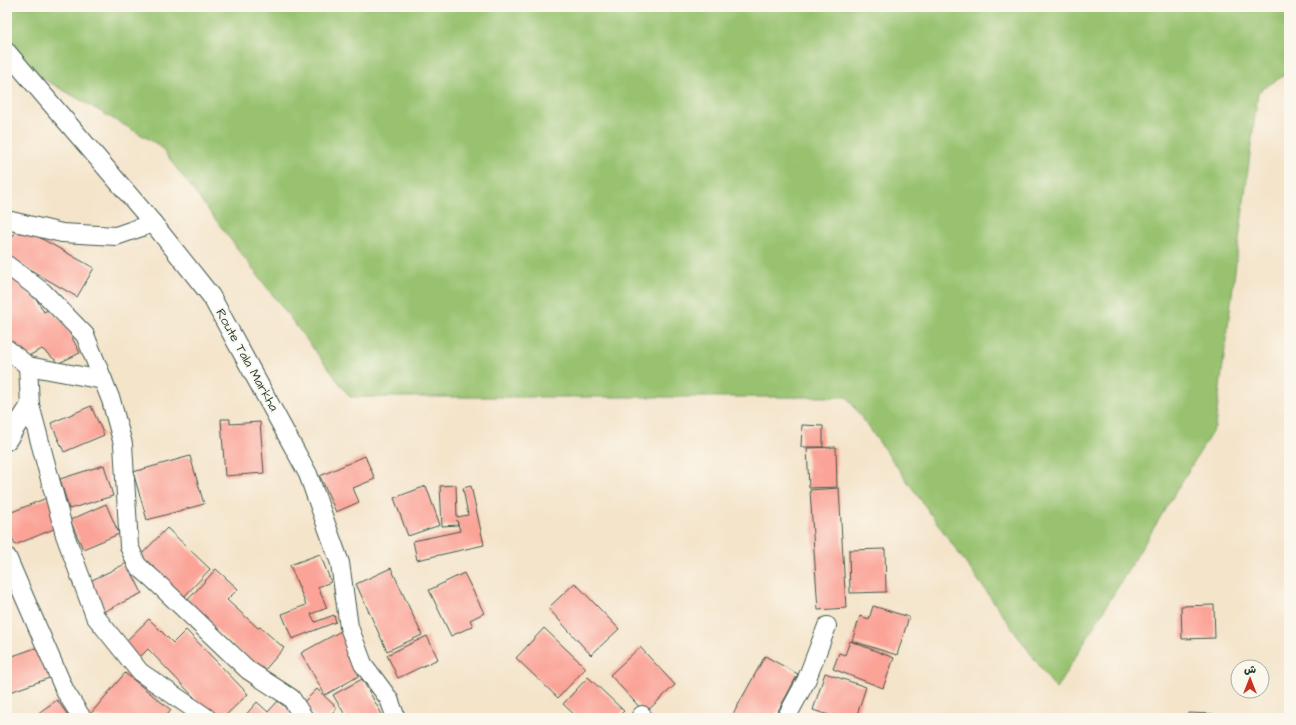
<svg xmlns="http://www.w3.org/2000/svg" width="1296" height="725" viewBox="0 0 1296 725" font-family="'Architects Daughter','Playpen Sans Arabic',sans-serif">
<rect width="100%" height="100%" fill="#fbf7ec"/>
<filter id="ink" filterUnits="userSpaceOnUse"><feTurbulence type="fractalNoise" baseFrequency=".025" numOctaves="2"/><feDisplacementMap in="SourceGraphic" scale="8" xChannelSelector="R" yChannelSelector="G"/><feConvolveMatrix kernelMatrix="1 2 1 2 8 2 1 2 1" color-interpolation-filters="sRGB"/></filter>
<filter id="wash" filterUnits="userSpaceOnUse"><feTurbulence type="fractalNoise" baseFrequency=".012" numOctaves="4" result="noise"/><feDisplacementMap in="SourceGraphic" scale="16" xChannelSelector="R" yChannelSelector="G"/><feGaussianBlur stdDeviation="0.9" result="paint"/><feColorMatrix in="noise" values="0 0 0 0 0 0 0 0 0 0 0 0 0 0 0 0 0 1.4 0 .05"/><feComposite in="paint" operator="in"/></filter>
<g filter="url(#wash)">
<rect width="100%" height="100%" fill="#f4e4ca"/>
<!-- green -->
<polygon fill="#98c26f" stroke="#5c8052" points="7,7 1289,7 1289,72 1258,92 1215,427 1056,689 847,397 350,397 159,145 7,58"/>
<g id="blocks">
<!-- building -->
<g fill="#fba397">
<polygon points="19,226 94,268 77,297 7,256 7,246"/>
<polygon points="7,274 37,300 44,312 50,309 66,326 80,353 59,363 42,349 28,356 7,339"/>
<polygon points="91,406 104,435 64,452 51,423"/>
<polygon points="221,419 230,419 230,424 260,422 264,473 225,476"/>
<polygon points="802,425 823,426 823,447 801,447"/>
<polygon points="836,447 837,487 809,488 807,448"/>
<polygon points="190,456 204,504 147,520 133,472"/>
<polygon points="365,456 375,479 353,488 359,502 336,512 320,476"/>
<polygon points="104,465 113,496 69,509 60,479"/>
<polygon points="456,485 457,517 468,515 463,488 471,486 484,545 417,560 413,541 460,531 457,520 458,525 442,526 440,486"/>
<polygon points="426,486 440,525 408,536 394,498"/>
<polygon points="839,488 846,608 818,610 810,490"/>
<polygon points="49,497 61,526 15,545 7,525 7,514"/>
<polygon points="106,504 119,534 83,549 70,520"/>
<polygon points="167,528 210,569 182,599 138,558"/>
<polygon points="885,549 886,592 850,593 849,550"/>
<polygon points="320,554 331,582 318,587 327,608 311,614 315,622 334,615 336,622 292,639 282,614 306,605 290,565"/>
<polygon points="127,563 142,593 101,613 86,583"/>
<polygon points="391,568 422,635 387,651 356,584"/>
<polygon points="216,569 238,589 227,600 258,628 260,627 284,648 263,672 186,602"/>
<polygon points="464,573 484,613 470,620 473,626 451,636 429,590"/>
<polygon points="575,583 619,629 591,655 548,608"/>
<polygon points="1214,605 1215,638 1182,639 1181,606"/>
<polygon points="873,606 909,617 897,655 852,641 860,616 869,619"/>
<polygon points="149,619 173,643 186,630 248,694 223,718 214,718 148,649 138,659 123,644"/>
<polygon points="544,628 586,668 558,698 516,658"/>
<polygon points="341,631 364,673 325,695 301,653"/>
<polygon points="427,636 438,659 398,678 387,655"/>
<polygon points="850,641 894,658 883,688 833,669 839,653 845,655"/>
<polygon points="44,645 55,676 7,693 7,658"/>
<polygon points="640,647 675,685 645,713 610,675"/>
<polygon points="765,656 798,674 776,715 779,717 779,718 731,718"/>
<polygon points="125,673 171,710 165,718 88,717"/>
<polygon points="825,673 866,687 856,718 838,718 813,710"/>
<polygon points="588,677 624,711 617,718 578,718 563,704"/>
<polygon points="362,679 384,718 347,718 333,695"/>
<polygon points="317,689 337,708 327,718 316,718 302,704"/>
<polygon points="57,700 70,718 31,718"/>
<polygon points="278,701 297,718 243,718 257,702 268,712"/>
<polygon points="1188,713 1213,714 1212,718 1187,718"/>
</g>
</g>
</g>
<g filter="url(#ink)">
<use href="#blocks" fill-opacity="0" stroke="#3f564a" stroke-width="1"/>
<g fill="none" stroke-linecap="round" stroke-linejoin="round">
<!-- minor casing -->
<g stroke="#3f564a" stroke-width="20">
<g id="minor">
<polyline points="7,52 153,223 211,296 308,474 340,563 349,627 363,664 389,699 396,718"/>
<polyline points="7,220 62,233 116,236 153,223"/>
<polyline points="7,265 43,292 85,335 111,400 123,444 129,546 137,565 154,580 248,670 291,698 304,718"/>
<polyline points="7,349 28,366 103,380"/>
<polyline points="30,405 65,535 95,616 140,672 207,718"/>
<polyline points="7,441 30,405 28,366"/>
<polyline points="7,557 65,691 82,718"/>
<polyline points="640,718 642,715"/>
<polyline points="786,718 806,681 827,626"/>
</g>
</g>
<!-- minor -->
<use href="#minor" stroke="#fff" stroke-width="18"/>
</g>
</g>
<g text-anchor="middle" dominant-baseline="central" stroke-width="3.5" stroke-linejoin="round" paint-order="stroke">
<!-- street labels -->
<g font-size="13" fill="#1f3d34" stroke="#fbf7ec">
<text transform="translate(247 360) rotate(61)">Route Tala Markha</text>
</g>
</g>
<!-- margin -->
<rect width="1296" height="725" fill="none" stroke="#fbf7ec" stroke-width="24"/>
<!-- north arrow -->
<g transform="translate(1250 679)"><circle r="19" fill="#fbf7ec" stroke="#a3ada2"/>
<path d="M0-3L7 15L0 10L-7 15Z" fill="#c8321e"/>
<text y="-6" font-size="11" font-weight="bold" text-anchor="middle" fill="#1f3d34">ش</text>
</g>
</svg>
